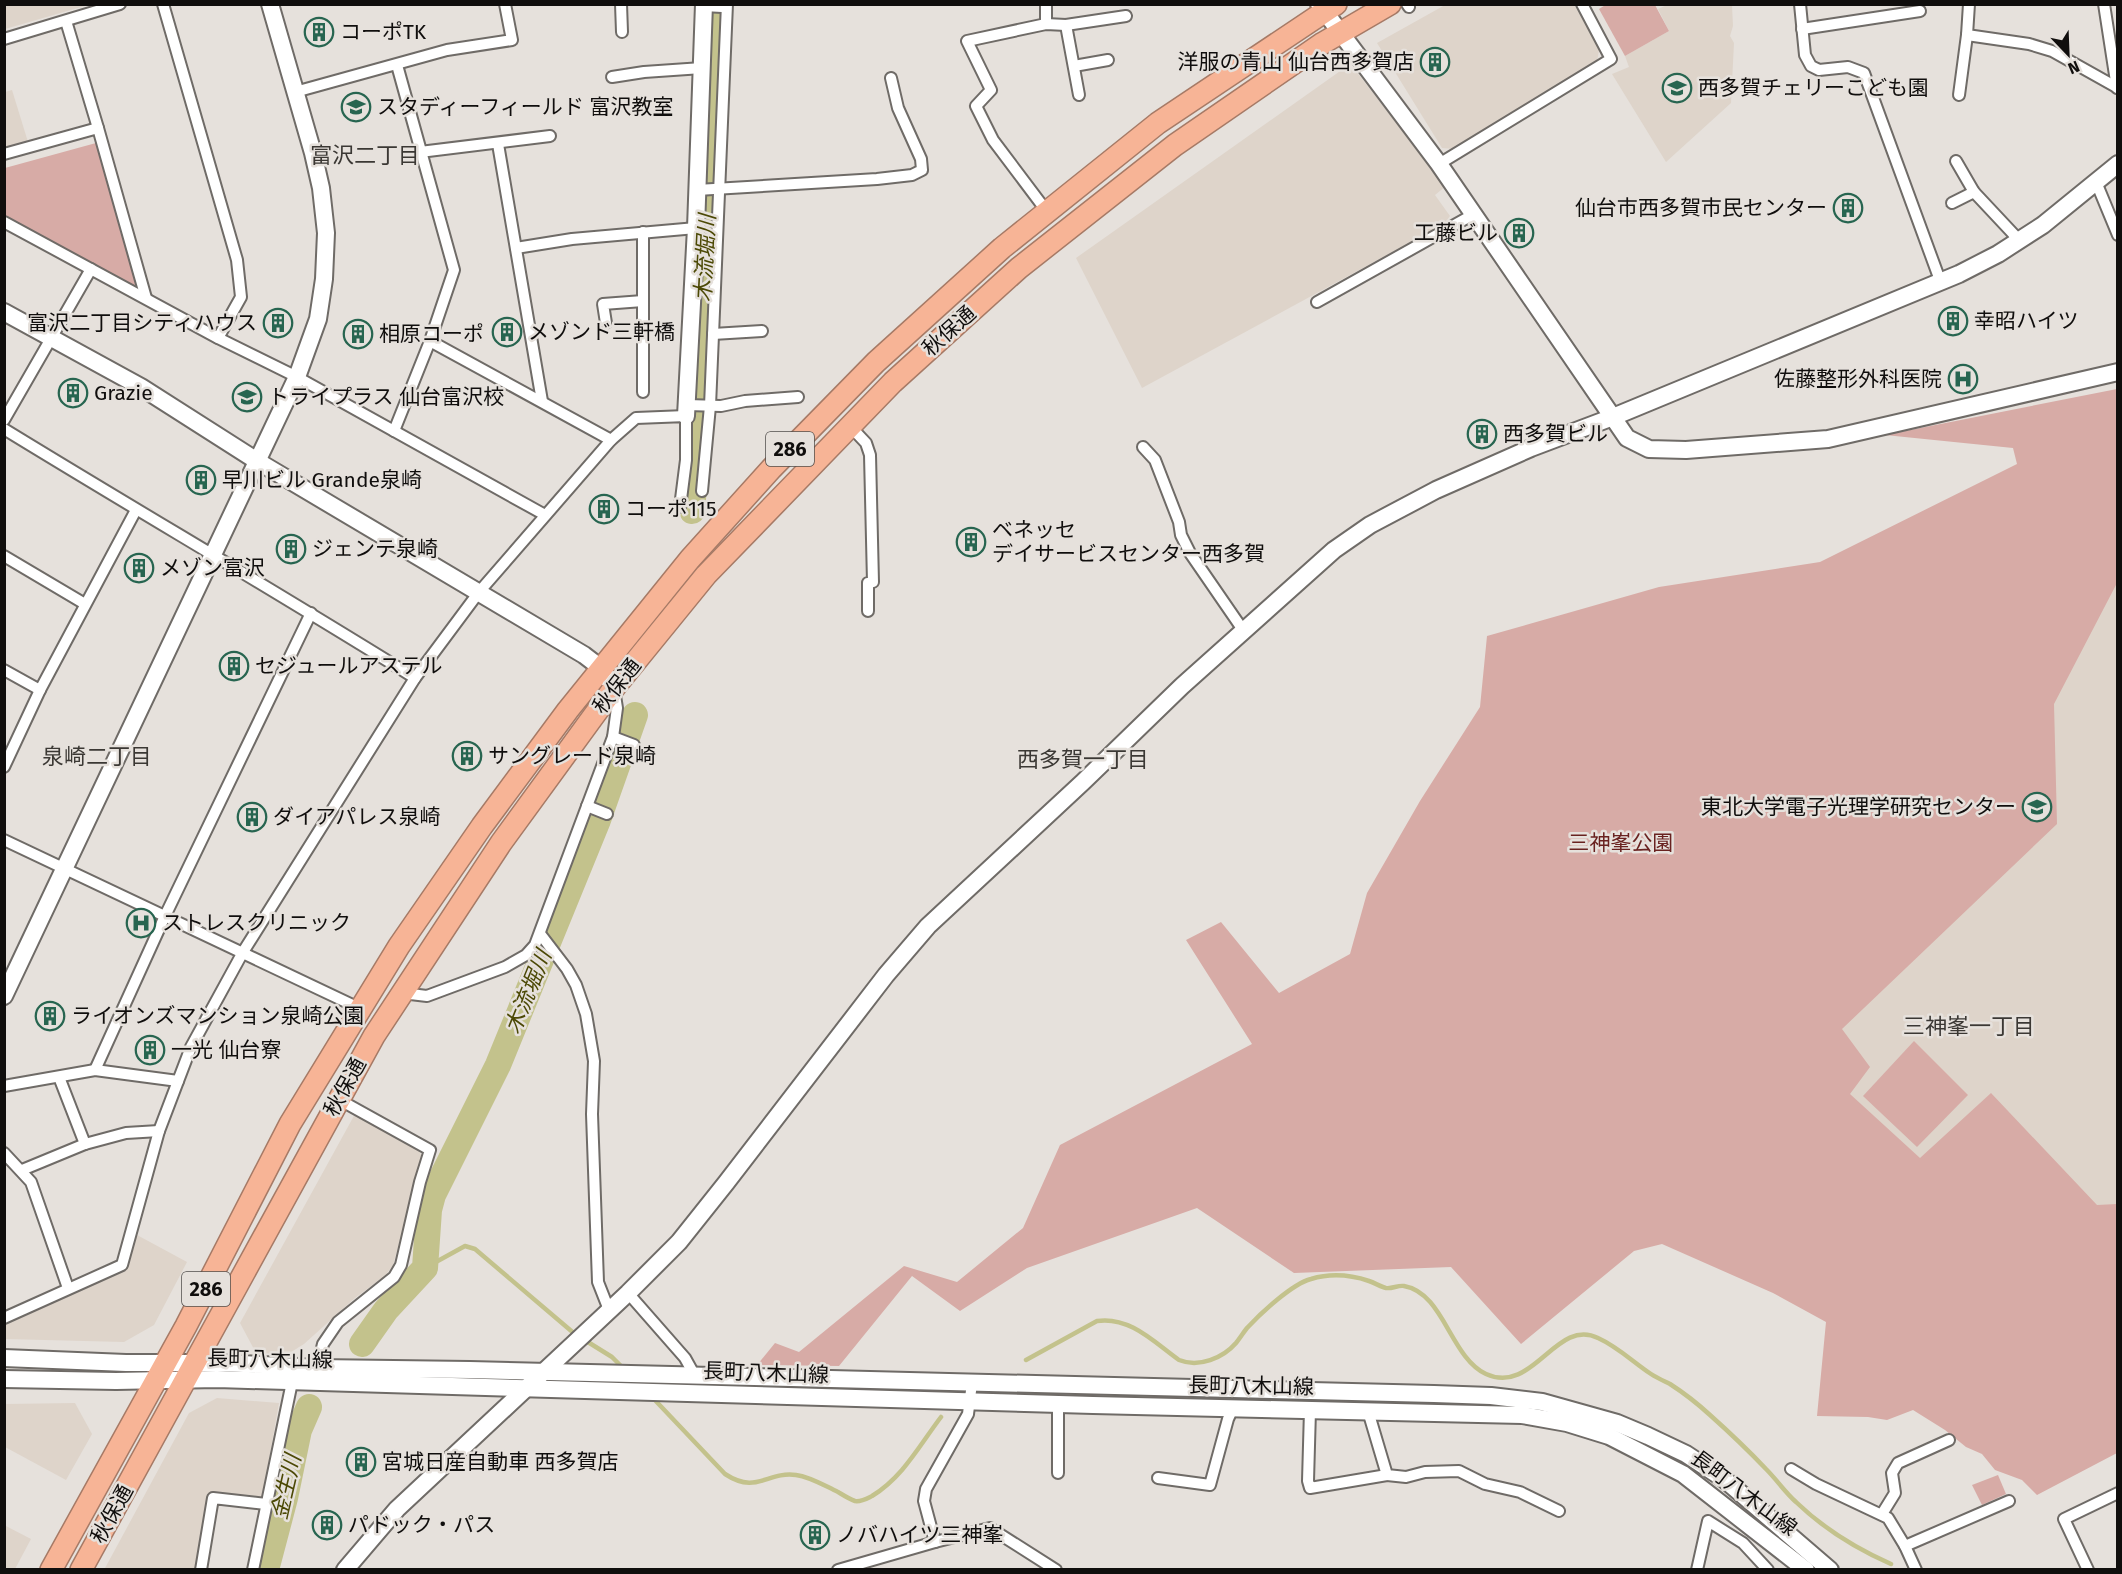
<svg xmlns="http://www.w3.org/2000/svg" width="2122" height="1574" viewBox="0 0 2122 1574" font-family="'Fira Sans','Noto Sans JP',sans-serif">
<rect width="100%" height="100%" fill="#e6e1dc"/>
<!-- built -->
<g fill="#ded4ca">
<polygon points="5,4 88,4 88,5 5,29"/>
<polygon points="1574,4 1599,50 1597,62 1454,149 1442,148 1377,43 1445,5"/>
<polygon points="1667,5 1732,5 1733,26 1730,36 1734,43 1731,103 1666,162 1612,74 1629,67 1625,56 1669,31 1658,9"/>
<polygon points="1343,69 1355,70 1446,186 1435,195 1450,216 1444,224 1142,388 1076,258"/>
<polygon points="12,90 28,142 5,149 5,92"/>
<polygon points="2117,552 2117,1393 1801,1059"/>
<polygon points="355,1114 418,1149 423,1159 393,1265 386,1275 355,1298 304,1344 288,1354 256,1353 240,1323"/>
<polygon points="137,1235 187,1262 154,1325 124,1342 5,1339 5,1325 126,1270"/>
<polygon points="217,1398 279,1403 262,1499 209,1493 196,1569 104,1570 189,1413"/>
<polygon points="75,1403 92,1434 66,1480 5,1447 5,1404"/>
<polygon points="4,1525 31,1539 15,1569 5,1569"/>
</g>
<!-- green -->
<g fill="#d7aba6">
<polygon points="1607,4 1655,5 1669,31 1625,56 1599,9"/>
<polygon points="96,143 138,285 134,288 5,218 5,168"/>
<polygon points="2117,389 2117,583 2054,704 2057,824 1842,1029 1870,1067 1850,1094 1920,1158 1991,1093 2097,1205 2117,1204 2117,1453 2037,1495 2022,1480 1995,1470 1982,1454 1966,1447 1945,1430 1913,1410 1887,1420 1868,1417 1817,1416 1826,1322 1773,1293 1662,1244 1634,1251 1521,1344 1451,1267 1294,1273 1197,1208 1027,1268 960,1311 912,1276 839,1366 757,1365 775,1343 799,1352 904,1266 957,1282 1023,1228 1060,1145 1252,1044 1186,940 1221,922 1279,993 1350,954 1367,893 1420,801 1480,707 1487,636 1659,587 1820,562 2017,464 2013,448 1885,435"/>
<polygon points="1914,1041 1968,1095 1917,1147 1863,1096"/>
<polygon points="1998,1475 2006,1494 1982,1505 1972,1485"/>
</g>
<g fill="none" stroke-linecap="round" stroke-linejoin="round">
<!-- stream -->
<g stroke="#c3c28c" stroke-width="4.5">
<polyline points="425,1268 465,1246 475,1249 576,1335"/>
<polyline points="583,1339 612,1357 625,1370"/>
<path d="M1026,1360L1097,1321C1130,1316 1155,1343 1179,1360C1199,1368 1223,1358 1236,1343C1240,1338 1243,1333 1247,1328C1261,1313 1292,1284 1311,1279C1331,1273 1351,1275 1369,1281C1375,1283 1381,1287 1386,1288C1392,1289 1398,1285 1404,1286C1444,1293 1450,1357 1486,1374C1533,1396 1556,1317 1598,1338C1618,1347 1633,1362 1651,1374C1657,1378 1664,1381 1670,1384C1684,1393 1698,1404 1710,1415C1729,1432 1748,1450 1766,1469C1776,1479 1785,1492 1796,1502C1823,1528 1857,1549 1891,1564"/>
<path d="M652,1397L725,1474C757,1495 767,1471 796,1475C811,1477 825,1486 838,1492C843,1495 849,1499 855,1501C861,1502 866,1499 872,1496C903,1477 919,1446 941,1417"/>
</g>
<!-- river -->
<g stroke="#c3c28c" stroke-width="26">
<polyline points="692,511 700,412 717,4"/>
<polyline points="362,1344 386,1310 425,1268 429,1210 433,1195 498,1065 598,820 635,715"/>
<polyline points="266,1570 285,1498 299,1430 309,1407"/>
</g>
<!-- street casing -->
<g stroke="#6f6b67" stroke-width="14">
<g id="street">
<polyline points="163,4 237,260 241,297 218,338"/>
<polyline points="621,4 622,32"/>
<polyline points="1407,4 1409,7"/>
<polyline points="1800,4 1805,55 1811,66 1819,70 1848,67 1864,73 1941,283"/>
<polyline points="1969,4 1967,35 2029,44 2052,51 2118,88"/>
<polyline points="2104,4 2117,88"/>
<polyline points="704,6 722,7"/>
<polyline points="66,21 98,128 146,298"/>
<polyline points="1046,24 1046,4"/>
<polyline points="1066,25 1079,95"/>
<polyline points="1802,29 1920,11"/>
<polyline points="4,39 120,4"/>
<polyline points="1074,66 1108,60"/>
<polyline points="612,77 644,72 702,68"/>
<polyline points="295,92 447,50 512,40 505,4"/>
<polyline points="1959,95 1967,35"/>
<polyline points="498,144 542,401"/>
<polyline points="420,152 550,136"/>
<polyline points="4,154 98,128"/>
<polyline points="1956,161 1974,192 2019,240"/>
<polyline points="1439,164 1611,59 1582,4"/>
<polyline points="2096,182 2118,235"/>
<polyline points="697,190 877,179 912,175 922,170 921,159 898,108 891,78"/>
<polyline points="1952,203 1974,192"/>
<polyline points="1048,213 993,140 976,106 991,90 967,41 1046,24 1066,25 1126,16"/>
<polyline points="4,222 218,338 297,377 545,515"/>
<polyline points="643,232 643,392"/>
<polyline points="516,248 572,239 696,228"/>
<polyline points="1317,302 1474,214"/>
<polyline points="606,323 603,304 643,301"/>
<polyline points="713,334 762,331"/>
<polyline points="430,341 611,440"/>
<polyline points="687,405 721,406 745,401 798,397"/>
<polyline points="4,420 91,269"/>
<polyline points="850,426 866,443 870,455 873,582 868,583 868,611"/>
<path d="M4,429C141,513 279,593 415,678"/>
<polyline points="394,431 430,341 454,270 397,65"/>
<polyline points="1143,447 1155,460 1179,522 1181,535 1190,553 1243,630"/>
<polyline points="702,491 710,406 727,4"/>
<polyline points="4,556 85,604"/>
<polyline points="4,670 40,690"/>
<polyline points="613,737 634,745"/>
<polyline points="4,767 40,690 136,510"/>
<polyline points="587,806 607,814"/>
<polyline points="4,840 361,1009"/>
<polyline points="541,935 567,969 576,985 586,1014 594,1061 592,1114 598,1282 609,1310"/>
<polyline points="402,993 427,996 505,967 526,955 535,945 613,737 617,708 614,689"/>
<polyline points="95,1070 165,916 311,613"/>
<polyline points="59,1077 85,1144"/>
<polyline points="4,1086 95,1070 178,1081"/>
<polyline points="4,1153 31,1182 68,1288"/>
<polyline points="22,1170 85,1144 126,1133 159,1131"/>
<polyline points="628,1293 685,1358 695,1376"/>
<polyline points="4,1318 122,1265 159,1131 191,1047 243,952 415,678 479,592 611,440 636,418 686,416 686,460 680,507"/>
<polyline points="317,1368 323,1344 338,1322 394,1277 401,1265 420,1182 430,1150 338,1099"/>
<polyline points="1058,1404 1058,1473"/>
<polyline points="1310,1410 1308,1481 1310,1488 1387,1475"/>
<polyline points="1368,1411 1387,1475 1406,1477 1425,1472 1459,1471 1485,1484 1520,1492 1559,1511"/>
<polyline points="1791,1469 1816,1484 1888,1518 1905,1546 1916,1570"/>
<polyline points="1158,1478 1210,1485 1228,1419 1233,1408"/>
<polyline points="1882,1514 1895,1493 1892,1473 1898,1463 1949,1440"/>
<polyline points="935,1542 990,1528 1056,1570"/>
<polyline points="1905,1546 2009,1501"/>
<polyline points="201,1570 213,1498 266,1504"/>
<polyline points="253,1570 292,1382"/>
<polyline points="838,1570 935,1542 924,1501 926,1489 968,1414 972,1383"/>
<polyline points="1697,1570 1708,1521 1743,1543 1768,1570"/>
<polyline points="2088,1570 2064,1519 2118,1493"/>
</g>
</g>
<!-- secondary casing -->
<g stroke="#6f6b67" stroke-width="20">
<g id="secondary">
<polyline points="1319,4 1439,164 1627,438 1649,449 1686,450 1828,439 2118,372"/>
<polyline points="4,312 141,387 257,461 584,655 601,668 614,688"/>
<polyline points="686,416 696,228 704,4"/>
<polyline points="4,996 297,377 318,319 324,279 326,233 321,188 313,153 270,4"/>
<polyline points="4,1358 126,1363 226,1363 317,1368 470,1370 1434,1394 1491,1396 1542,1402 1617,1423 1648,1436 1686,1454 1724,1479 1830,1570"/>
<polyline points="4,1379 116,1381 217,1379 1093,1405 1522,1415 1567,1423 1609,1436 1683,1474 1806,1570"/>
<polyline points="345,1570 397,1509 628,1293 679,1242 726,1183 886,975 928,926 1083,782 1182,686 1334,550 1370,525 1436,490 1531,448 1613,417 1959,274 1998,254 2043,225 2118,164"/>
</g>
</g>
<!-- highway casing -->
<g stroke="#a67a66" stroke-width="24">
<g id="highway">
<polyline points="51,1570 186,1326 290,1124 399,946 482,826 568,710 690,559 771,469 876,362 1002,248 1158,123 1336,4"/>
<polyline points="81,1570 374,1036 501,843 614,688 706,575 893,382 1019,268 1175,145 1323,43 1390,4"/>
</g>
</g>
<!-- street -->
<use href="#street" stroke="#fff" stroke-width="10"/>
<!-- secondary -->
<use href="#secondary" stroke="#fff" stroke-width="16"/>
<!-- highway -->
<use href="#highway" stroke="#f7b496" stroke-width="21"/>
</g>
<!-- icons -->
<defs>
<g id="building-ring" transform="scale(1.5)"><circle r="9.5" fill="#e6e1dc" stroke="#276550" stroke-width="1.5"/><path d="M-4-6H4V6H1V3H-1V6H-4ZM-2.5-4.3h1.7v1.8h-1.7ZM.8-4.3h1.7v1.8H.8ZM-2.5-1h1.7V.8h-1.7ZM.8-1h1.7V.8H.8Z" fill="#276550"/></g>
<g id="school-ring" transform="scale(1.5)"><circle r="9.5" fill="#e6e1dc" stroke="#276550" stroke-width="1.5"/><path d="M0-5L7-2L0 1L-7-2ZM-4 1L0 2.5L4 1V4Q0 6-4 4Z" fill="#276550"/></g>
<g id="hospital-ring" transform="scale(1.5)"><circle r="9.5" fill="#e6e1dc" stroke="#276550" stroke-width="1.5"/><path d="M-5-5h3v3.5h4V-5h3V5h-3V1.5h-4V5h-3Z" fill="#276550"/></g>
<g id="university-ring" transform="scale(1.5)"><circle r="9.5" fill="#e6e1dc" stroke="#276550" stroke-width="1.5"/><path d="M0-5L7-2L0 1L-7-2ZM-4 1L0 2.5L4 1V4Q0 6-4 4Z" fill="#276550"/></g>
</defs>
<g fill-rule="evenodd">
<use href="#building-ring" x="319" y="32"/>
<use href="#building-ring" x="1435" y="62"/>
<use href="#school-ring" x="1677" y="88"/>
<use href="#school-ring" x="356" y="107"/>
<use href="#building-ring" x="1848" y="208"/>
<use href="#building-ring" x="1519" y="233"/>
<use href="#building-ring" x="1953" y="321"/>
<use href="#building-ring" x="278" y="323"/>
<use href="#building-ring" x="507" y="332"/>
<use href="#building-ring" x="358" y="334"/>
<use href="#hospital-ring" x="1963" y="379"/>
<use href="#building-ring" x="73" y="393"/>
<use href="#school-ring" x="247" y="397"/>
<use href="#building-ring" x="1482" y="434"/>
<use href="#building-ring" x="201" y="480"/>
<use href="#building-ring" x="604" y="509"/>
<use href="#building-ring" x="971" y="542"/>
<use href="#building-ring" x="291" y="549"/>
<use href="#building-ring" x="139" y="568"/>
<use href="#building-ring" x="234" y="666"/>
<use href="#building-ring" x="467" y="756"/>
<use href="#university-ring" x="2037" y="807"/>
<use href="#building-ring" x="252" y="817"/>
<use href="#hospital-ring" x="141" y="923"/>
<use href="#building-ring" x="50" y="1016"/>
<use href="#building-ring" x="150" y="1050"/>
<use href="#building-ring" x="361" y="1462"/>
<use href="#building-ring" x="327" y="1525"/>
<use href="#building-ring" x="815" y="1535"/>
</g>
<g text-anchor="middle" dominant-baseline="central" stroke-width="5" stroke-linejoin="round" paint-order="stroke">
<!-- shield labels -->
<g fill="#e6e1dc" stroke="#504d4b" stroke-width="1.5">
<rect x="766" y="432" width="48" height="34" rx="4.5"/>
<rect x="182" y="1272" width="48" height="34" rx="4.5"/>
</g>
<g font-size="20" font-weight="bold" fill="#100e0d">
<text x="790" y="449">286</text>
<text x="206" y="1289">286</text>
</g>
<!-- poi labels -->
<g font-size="21" fill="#100e0d" stroke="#e6e1dc" text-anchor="start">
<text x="340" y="32">コーポTK</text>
<text x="1414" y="62" text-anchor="end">洋服の青山 仙台西多賀店</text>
<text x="1698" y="88">西多賀チェリーこども園</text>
<text x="377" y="107">スタディーフィールド 富沢教室</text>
<text x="1827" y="208" text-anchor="end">仙台市西多賀市民センター</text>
<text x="1498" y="233" text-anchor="end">工藤ビル</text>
<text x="1974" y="321">幸昭ハイツ</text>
<text x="257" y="323" text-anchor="end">富沢二丁目シティハウス</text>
<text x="528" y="332">メゾンド三軒橋</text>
<text x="379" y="334">相原コーポ</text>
<text x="1942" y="379" text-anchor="end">佐藤整形外科医院</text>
<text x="94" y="393">Grazie</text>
<text x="268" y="397">トライプラス 仙台富沢校</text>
<text x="1503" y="434">西多賀ビル</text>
<text x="222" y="480">早川ビル Grande泉崎</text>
<text x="625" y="509">コーポ115</text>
<text x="992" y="530">ベネッセ<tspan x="992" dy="24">デイサービスセンター西多賀</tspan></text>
<text x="312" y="549">ジェンテ泉崎</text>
<text x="160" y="568">メゾン富沢</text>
<text x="255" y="666">セジュールアステル</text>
<text x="488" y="756">サングレード泉崎</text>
<text x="2016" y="807" text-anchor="end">東北大学電子光理学研究センター</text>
<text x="273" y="817">ダイアパレス泉崎</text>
<text x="162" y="923">ストレスクリニック</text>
<text x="71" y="1016">ライオンズマンション泉崎公園</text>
<text x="171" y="1050">一光 仙台寮</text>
<text x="382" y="1462">宮城日産自動車 西多賀店</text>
<text x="348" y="1525">パドック・パス</text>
<text x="836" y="1535">ノバハイツ三神峯</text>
</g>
<!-- street labels -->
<g font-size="21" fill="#100e0d" stroke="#e6e1dc">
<text transform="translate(949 331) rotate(-42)">秋保通</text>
<text transform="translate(617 686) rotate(-52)">秋保通</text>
<text transform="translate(345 1087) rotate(-61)">秋保通</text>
<text transform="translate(270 1359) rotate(1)">長町八木山線</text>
<text transform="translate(766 1373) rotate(2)">長町八木山線</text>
<text transform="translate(1251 1386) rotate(1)">長町八木山線</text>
<text transform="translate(1744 1493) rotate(37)">長町八木山線</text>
<text transform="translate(112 1514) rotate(-61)">秋保通</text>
</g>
<!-- park labels -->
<g font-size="21" fill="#692220" stroke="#e6e1dc">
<text x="1621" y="843">三神峯公園</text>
</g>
<!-- neighbourhood labels -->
<g font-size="22" fill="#3b3834" stroke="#e6e1dc">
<text x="365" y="155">富沢二丁目</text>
<text x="97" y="756">泉崎二丁目</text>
<text x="1083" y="759">西多賀一丁目</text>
<text x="1969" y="1026">三神峯一丁目</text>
</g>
<!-- water labels -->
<g font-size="22" font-style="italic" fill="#4c4905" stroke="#e6e1dc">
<text transform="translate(705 258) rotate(-87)">木流堀川</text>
<text transform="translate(528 992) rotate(-68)">木流堀川</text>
<text transform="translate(286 1487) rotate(-77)">金生川</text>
</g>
</g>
<!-- border -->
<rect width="2122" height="1574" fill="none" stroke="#100e0d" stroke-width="12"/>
<!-- north arrow -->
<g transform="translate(2068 54) rotate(157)" stroke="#e6e1dc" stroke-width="4.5" paint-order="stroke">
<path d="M0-4.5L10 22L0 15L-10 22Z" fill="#100e0d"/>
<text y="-9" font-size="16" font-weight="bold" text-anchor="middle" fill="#100e0d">N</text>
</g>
</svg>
